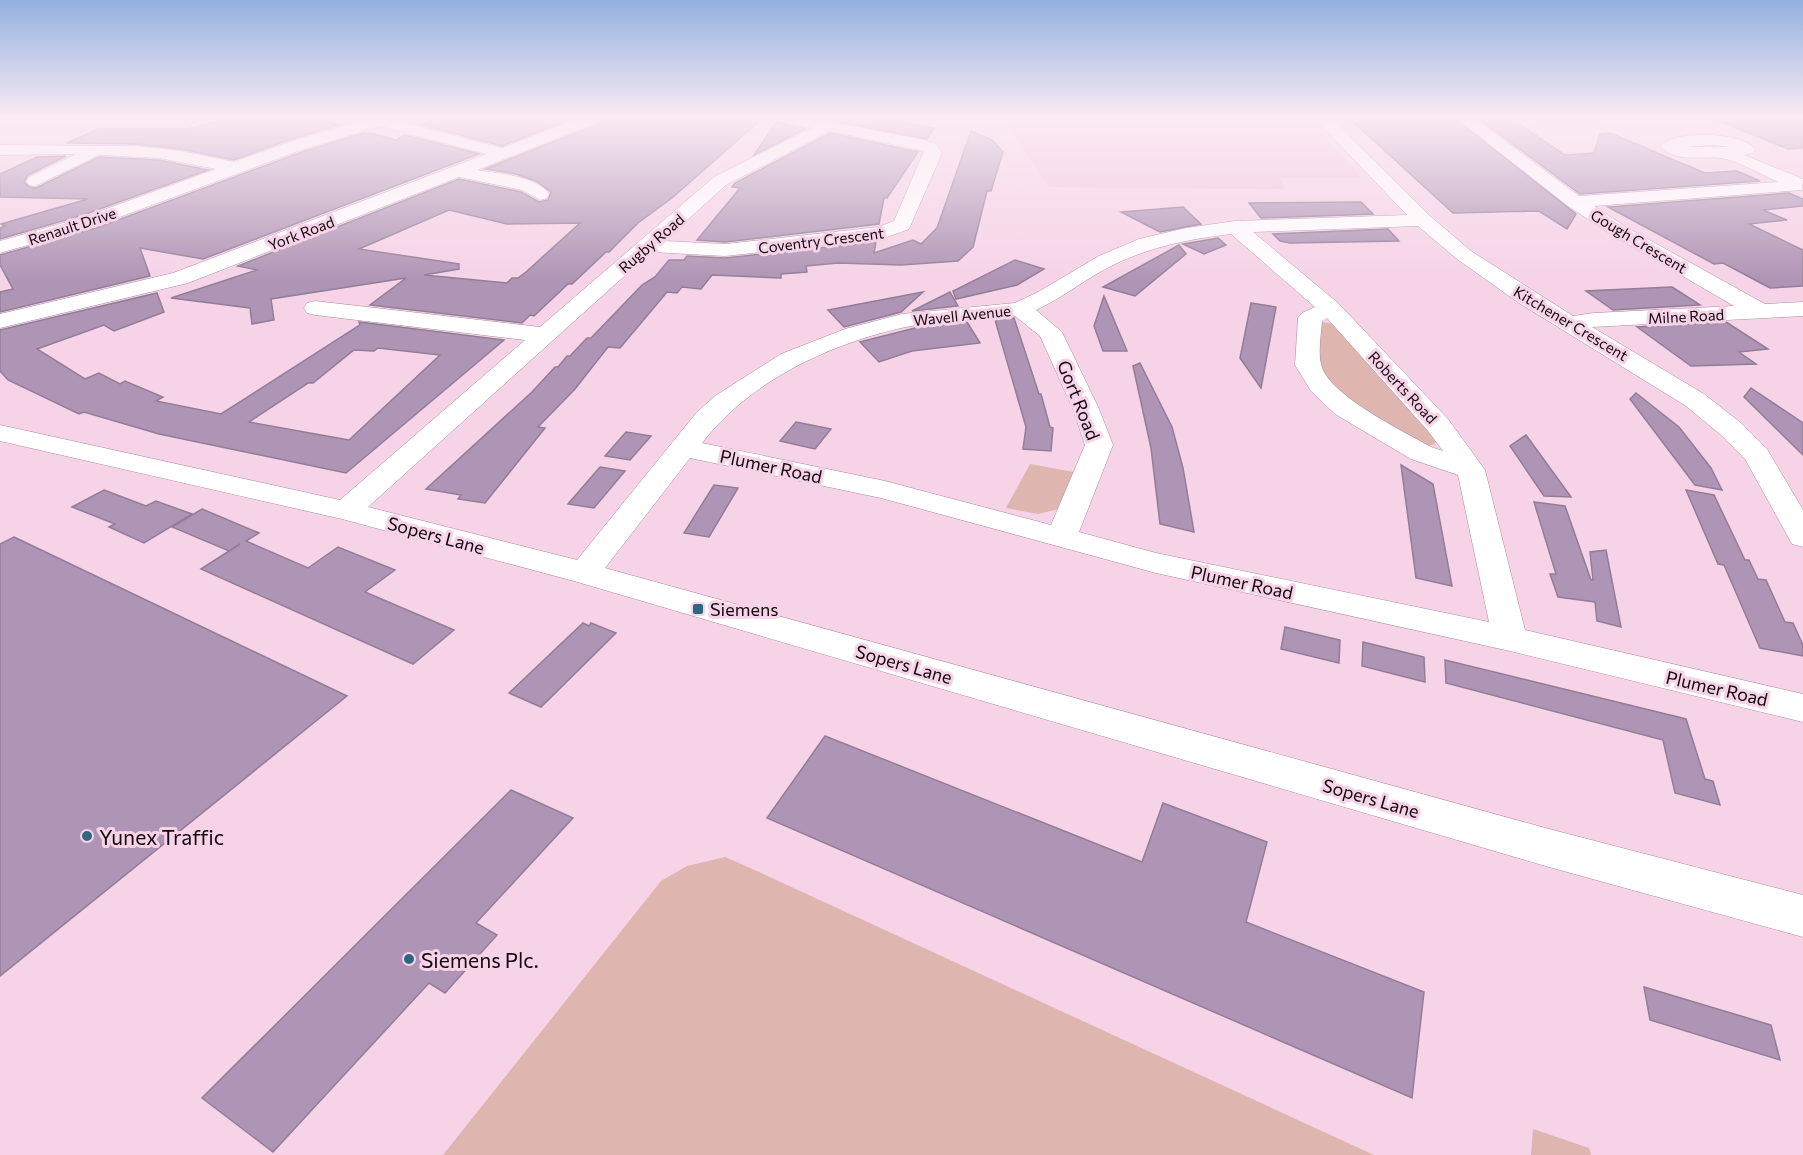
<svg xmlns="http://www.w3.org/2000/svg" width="1803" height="1155" viewBox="0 0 1803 1155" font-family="Commissioner,sans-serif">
<rect width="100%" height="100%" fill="#f6d3e7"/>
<!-- built -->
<polygon fill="#f1c7e0" points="1031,118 1308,118 1362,178 1279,178 1285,189 1049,187 1008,126"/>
<!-- green -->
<g fill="#deb5af">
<polygon points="1534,118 1637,118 1544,125"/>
<path d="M1320,322L1335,324L1437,441C1432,447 1427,446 1420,445L1348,404L1316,365Z"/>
<polygon points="1030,464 1079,473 1059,509 1038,514 1006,508"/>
<polygon points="725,857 748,867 1374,1155 443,1155 661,881 687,866"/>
<polygon points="1533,1129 1589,1148 1591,1155 1531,1155"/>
</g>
<!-- building -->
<g fill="#af95b5" stroke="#927d97" stroke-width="1.5" fill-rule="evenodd">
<polygon points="229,118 316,118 339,125 288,140 234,160 181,149 136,144 67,143 98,129 188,129"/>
<polygon points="437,118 574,118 502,146 423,125"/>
<path d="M604,118H763L672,198L638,223L609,252H606L572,284H568L534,316L530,315L522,323L370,305L406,278L271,299L274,320L252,324L250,308L171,298L257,270L238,266L459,179L521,192L539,202L548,200L551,192L536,181L516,174L485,169L601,123ZM449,210L507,224L580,223L526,272L518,278H512L507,283L424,275L459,269V264L359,249Z"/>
<polygon points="819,118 881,118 934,128 927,139"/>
<polygon points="1349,118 1454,118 1576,214 1567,229 1539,211 1453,213"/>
<polygon points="1478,118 1510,118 1565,155 1594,153 1600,134 1610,133 1705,173 1737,171 1760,181 1580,194"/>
<polygon points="1712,118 1803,118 1803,148 1788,149"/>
<polygon points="776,122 805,129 754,155"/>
<polygon points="971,131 992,140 1003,152 991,191 987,191 973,247 958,261 901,265 838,263 806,266 807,272 781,274 781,278 712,275 701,289 682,287 677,293 667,292 620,348 608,347 575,389 538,427 545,428 485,503 458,499 461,495 426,489 532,392 555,367 558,367 567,356 570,356 587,338 591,338 642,285 655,277 669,260 684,260 687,256 725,258 876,242 874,253 913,240 921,244 937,228"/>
<polygon points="363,133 374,134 396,140 405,135 479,154 203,259 140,248 150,276 0,312 0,292 13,289 0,265 0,255 99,227 302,152"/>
<polygon points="830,133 918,152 887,198 884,198 879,224 725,242 697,240 740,188 732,187 735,183"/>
<polygon points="66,156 28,175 24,182 29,187 36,188 99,157 159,160 208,170 83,215 0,239 0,228 5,226 1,224 88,199 0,197 0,174 37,157"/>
<polygon points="1789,193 1803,199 1803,206 1763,210 1787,220 1749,224 1803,250 1803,286 1770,288 1723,263 1714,264 1608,207"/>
<polygon points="1361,202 1373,214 1261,218 1249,203"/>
<polygon points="1183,207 1201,224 1160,232 1121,212"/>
<polygon points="1388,229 1399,241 1290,243 1280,241 1273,234"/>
<polygon points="1218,238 1226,245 1204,254 1183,244"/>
<polygon points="1179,245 1186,254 1135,296 1103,287"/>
<polygon points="1015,260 1044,269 1017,285 956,299 953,291"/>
<polygon points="1672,287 1700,305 1613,310 1586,291"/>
<polygon points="923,292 901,312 844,327 828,310"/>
<polygon points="950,292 958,306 912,311"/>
<path d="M157,293L164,312L114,331L104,325L37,349L85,379L99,373L120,384L125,381L163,397L156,401L221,414L360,325L359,322L504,340L346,473L159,434L84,412L79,414L8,380L0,371V330ZM378,348L440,355L349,440L249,422L308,383H313L354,350L374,351Z"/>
<polygon points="1104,296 1127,351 1103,351 1094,326"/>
<polygon points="1251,303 1276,307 1261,388 1240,358"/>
<polygon points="1014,318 1039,394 1041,394 1050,427 1053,428 1051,451 1023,449 1026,427 995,320"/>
<polygon points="967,322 980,343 912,351 879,362 860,342 915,328"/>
<polygon points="1726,322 1768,349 1739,352 1756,364 1691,366 1637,327"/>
<polygon points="1140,363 1172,427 1183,468 1194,532 1160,524 1151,448 1133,366"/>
<polygon points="1751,388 1803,423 1803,455 1744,397"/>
<polygon points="1636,393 1679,427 1711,468 1722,490 1695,485 1630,399"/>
<polygon points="796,422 831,429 815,449 780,441"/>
<polygon points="626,432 651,436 630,460 605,456"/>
<polygon points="1526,435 1571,497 1544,496 1510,446"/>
<polygon points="1401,465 1433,484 1452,586 1416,578"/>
<polygon points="600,467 625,471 594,508 568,504"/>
<polygon points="714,485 738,488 709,537 684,533"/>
<polygon points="104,490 146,506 156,501 192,514 144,543 109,527 115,524 72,507"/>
<polygon points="1686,490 1714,495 1745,560 1749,560 1758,579 1766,580 1785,622 1793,623 1803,645 1803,656 1760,648 1724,565 1718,564"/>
<polygon points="1534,502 1565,506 1591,580 1593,580 1590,552 1606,550 1621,627 1597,621 1595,602 1558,597 1550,574 1556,574"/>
<polygon points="202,509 259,533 246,541 308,568 338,547 395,570 365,592 454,630 413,664 201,569 240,544 229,551 172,527"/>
<polygon points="14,537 347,696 0,976 0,544"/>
<polygon points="583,623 589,626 591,623 616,633 541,707 509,693"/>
<polygon points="1285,627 1340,640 1339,663 1281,649"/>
<polygon points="1363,642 1424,657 1425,682 1362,666"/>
<polygon points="1445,660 1686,719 1705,779 1713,781 1720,805 1675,793 1663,740 1446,683"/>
<polygon points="825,736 1142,862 1163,803 1267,842 1246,922 1424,992 1412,1098 767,818"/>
<polygon points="511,790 573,818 476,923 497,935 445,993 429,983 273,1152 202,1098"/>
<polygon points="1644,987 1771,1025 1780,1060 1650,1020"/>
</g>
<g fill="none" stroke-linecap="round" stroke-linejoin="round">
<!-- street casing -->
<g stroke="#ab8b9d" stroke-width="1">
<g id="street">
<polygon points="0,118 10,118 0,124"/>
<path d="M360,118H387L502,148L580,118H602L600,121L477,170C498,174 536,175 549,194L547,198L540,200L522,190L459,177L188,283L0,328V314L173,273L486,154L380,126L301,150L98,225L0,253V241L84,217L216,169L159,158L99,155L35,186L29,185L26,181L29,177L76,154L0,155V145L136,146L181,151L234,162L289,142L363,121Z"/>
<path d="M776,118H808L921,139L936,144L942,153L909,229L882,239L725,256L651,252L368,507L577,560L697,412L715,396L781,354L845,329L902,314L1015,303L1038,292L1099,256L1139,239L1186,228L1235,221L1407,215L1314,118H1331L1430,216L1471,251L1573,316L1594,313L1734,306L1612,235L1568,206L1456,118H1474L1579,196L1778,182C1762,175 1737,160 1720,158C1702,156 1674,163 1661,146C1674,129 1743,132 1755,149L1753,153L1744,155L1803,179L1802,190L1594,206L1626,227L1765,304L1803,302V316L1592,327L1704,394L1741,423L1767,449L1803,510V547L1792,544L1745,459L1721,435L1686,406L1519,303L1457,259L1418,226L1253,232L1338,303L1448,419L1485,470L1525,630L1803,694V722L1510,651L1156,573L881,498L690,458L605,568L1549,829L1803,895V937L1549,867L574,581L342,519L0,441V425L340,500L525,340L315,315L307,313L304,308L307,303L315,301L540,327L714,177L812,128L778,121ZM830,131L924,151L894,221L878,227L725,244L664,241L726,185ZM1710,145L1731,147H1686ZM1231,234L1315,307L1302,313L1298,318L1295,365L1311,391L1335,414L1411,459L1458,475L1489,622L1156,553L1079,532L1113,445L1099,409L1062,332L1036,310C1064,297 1088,277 1115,264C1153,246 1190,239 1231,234ZM1015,316L1040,336L1073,409L1085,445L1051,525L885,481L702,443C749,382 827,345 901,328C937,320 978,320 1015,316ZM1327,318L1428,431L1443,451L1431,447C1405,432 1326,394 1321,364C1318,351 1321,335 1322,321Z"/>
</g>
</g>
<!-- street -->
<use href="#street" fill="#fff" fill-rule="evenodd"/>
</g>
<!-- sky -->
<linearGradient id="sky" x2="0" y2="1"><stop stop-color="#93b0df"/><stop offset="0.42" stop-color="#fbebf4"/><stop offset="1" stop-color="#fbebf4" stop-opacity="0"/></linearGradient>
<rect width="1803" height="280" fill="url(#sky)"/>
<!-- markers -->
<g fill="#2d6880" stroke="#f6d3e7" stroke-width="2">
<rect x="692" y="603" width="12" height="12" rx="3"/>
<circle cx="87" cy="836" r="6"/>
<circle cx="409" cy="959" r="6"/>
</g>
<g text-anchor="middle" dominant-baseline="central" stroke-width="6" stroke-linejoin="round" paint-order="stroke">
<!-- far-street labels -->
<g font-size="15" fill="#12070e" stroke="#f6d3e7">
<text transform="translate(72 226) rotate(-18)">Renault Drive</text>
<text transform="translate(301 233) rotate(-21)">York Road</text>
<text transform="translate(821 240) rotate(-7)">Coventry Crescent</text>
<text transform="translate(1639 241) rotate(31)">Gough Crescent</text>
<text transform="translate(651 243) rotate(-41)">Rugby Road</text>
<text transform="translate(962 315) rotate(-6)">Wavell Avenue</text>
<text transform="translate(1686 316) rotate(-3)">Milne Road</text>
<text transform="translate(1571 323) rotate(31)">Kitchener Crescent</text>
<text transform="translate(1403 387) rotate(47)">Roberts Road</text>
</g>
<!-- street labels -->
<g font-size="18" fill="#12070e" stroke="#f6d3e7">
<text transform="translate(1079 400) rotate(68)">Gort Road</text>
<text transform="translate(771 466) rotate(12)">Plumer Road</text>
<text transform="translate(436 535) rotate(15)">Sopers Lane</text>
<text transform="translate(1242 582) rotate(12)">Plumer Road</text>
<text transform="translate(904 664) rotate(16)">Sopers Lane</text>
<text transform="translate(1717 688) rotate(13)">Plumer Road</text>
<text transform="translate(1371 798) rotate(16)">Sopers Lane</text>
</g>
<!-- poi labels -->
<g font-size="18" fill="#12070e" stroke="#f6d3e7" text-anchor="start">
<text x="710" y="609">Siemens</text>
</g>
<!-- near-poi labels -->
<g font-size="21" fill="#12070e" stroke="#f6d3e7" text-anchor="start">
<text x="99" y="836">Yunex Traffic</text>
<text x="421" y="959">Siemens Plc.</text>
</g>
</g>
</svg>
